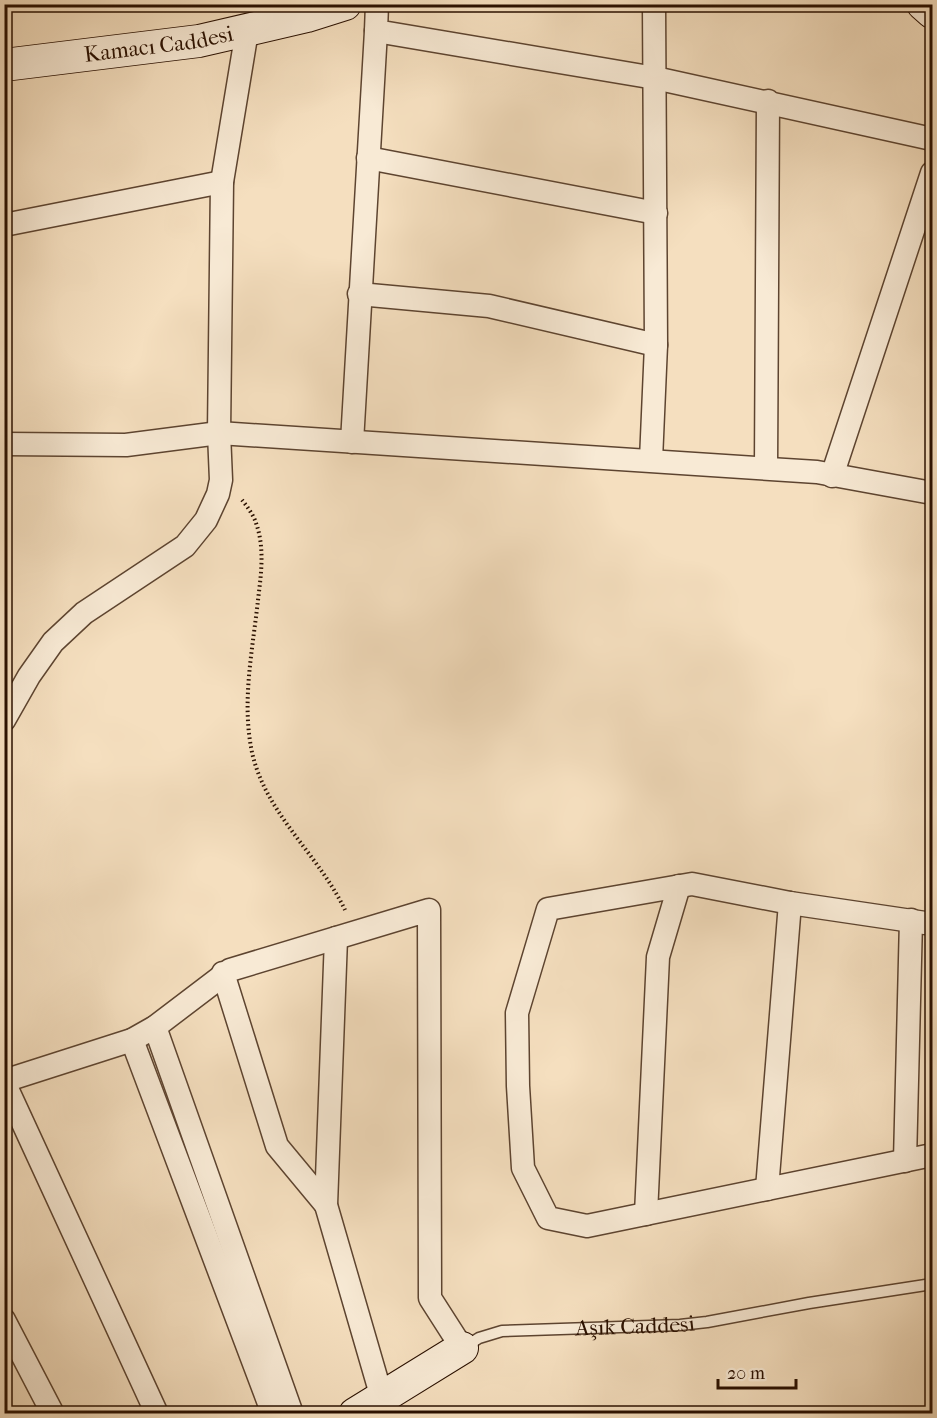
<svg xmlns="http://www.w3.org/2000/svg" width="937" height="1418" viewBox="0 0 937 1418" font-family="'IM FELL French Canon',serif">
<rect width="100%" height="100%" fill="#f5dfbf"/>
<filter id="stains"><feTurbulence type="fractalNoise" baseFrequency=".00333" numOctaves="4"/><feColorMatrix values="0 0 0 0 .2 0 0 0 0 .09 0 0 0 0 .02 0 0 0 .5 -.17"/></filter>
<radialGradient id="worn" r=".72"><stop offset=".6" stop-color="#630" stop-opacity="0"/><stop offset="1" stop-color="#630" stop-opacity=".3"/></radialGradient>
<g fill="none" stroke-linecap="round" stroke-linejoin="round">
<!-- lane casing -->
<g stroke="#5d4430" stroke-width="13">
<g id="lane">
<path id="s1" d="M463,1348L479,1338L502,1331L680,1325L707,1322L809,1303L932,1284"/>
</g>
</g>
<!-- street casing -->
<g stroke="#5d4430" stroke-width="25">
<g id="street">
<polyline points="377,4 376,31 655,78 932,139"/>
<polyline points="368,158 656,213"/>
<polyline points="4,225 222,182"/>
<polyline points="359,294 489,306 656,345"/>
<polyline points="352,442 376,31"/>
<polyline points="4,444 126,445 219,433 817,472 932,493"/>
<polyline points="651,460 656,345 654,4"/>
<polyline points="766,468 768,101"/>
<polyline points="832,476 932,173"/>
<polyline points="4,720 29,676 53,642 84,613 185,546 206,520 218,494 221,480 219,433 222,182 247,31"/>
<polyline points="932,924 790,903 692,884 548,909 517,1013 518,1086 523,1168 548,1218 587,1226 932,1155"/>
<polyline points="336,938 326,1205 382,1398"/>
<polyline points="223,973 277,1146 326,1205"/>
<polyline points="155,1027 292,1414"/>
<polyline points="132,1040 273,1414"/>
<polyline points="4,1081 132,1040 155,1027 230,970 429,910 430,1298 462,1348"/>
<polyline points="4,1082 157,1414"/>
<polyline points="905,1161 911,920"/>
<polyline points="767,1189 790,903"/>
<polyline points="646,1214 658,957 679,886"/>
<polyline points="4,1320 53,1414"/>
</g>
</g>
<!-- secondary casing -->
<g stroke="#2a1000" stroke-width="34">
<g id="secondary">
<polyline points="923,4 932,12"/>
<path id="s2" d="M4,65L199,41L307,16L345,4"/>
<polyline points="355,1414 462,1348"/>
</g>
</g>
<!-- path -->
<path stroke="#2a1000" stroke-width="4" stroke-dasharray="1.5 3" stroke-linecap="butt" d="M242,500C247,506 254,516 256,523C265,548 261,575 258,600C253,646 243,695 250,741C259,809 317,851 345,910"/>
<!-- lane -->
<use href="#lane" stroke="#f8ead5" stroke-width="10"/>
<!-- street -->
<use href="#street" stroke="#f8ead5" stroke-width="22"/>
<!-- secondary -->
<use href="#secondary" stroke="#f8ead5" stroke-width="32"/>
</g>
<g text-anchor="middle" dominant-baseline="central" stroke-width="4.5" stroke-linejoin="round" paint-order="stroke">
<!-- street labels -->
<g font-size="22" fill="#2a1000" stroke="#f8ead5">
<text stroke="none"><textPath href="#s2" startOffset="156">Kamacı Caddesi</textPath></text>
<text stroke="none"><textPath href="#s1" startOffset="176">Aşık Caddesi</textPath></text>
</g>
</g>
<!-- margin -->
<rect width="937" height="1418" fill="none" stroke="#f5dfbf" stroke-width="24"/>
<rect x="6" y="6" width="925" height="1406" fill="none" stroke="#2a1000" stroke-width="3"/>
<rect x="12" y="12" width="913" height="1394" fill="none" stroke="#2a1000" stroke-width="1.5"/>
<!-- scale -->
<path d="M718 1379v9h78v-9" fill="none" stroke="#2a1000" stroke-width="3"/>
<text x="727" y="1379" font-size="18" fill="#2a1000" stroke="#f8ead5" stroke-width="4.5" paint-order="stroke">20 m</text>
<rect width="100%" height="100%" filter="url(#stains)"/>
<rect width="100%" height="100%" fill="url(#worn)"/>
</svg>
